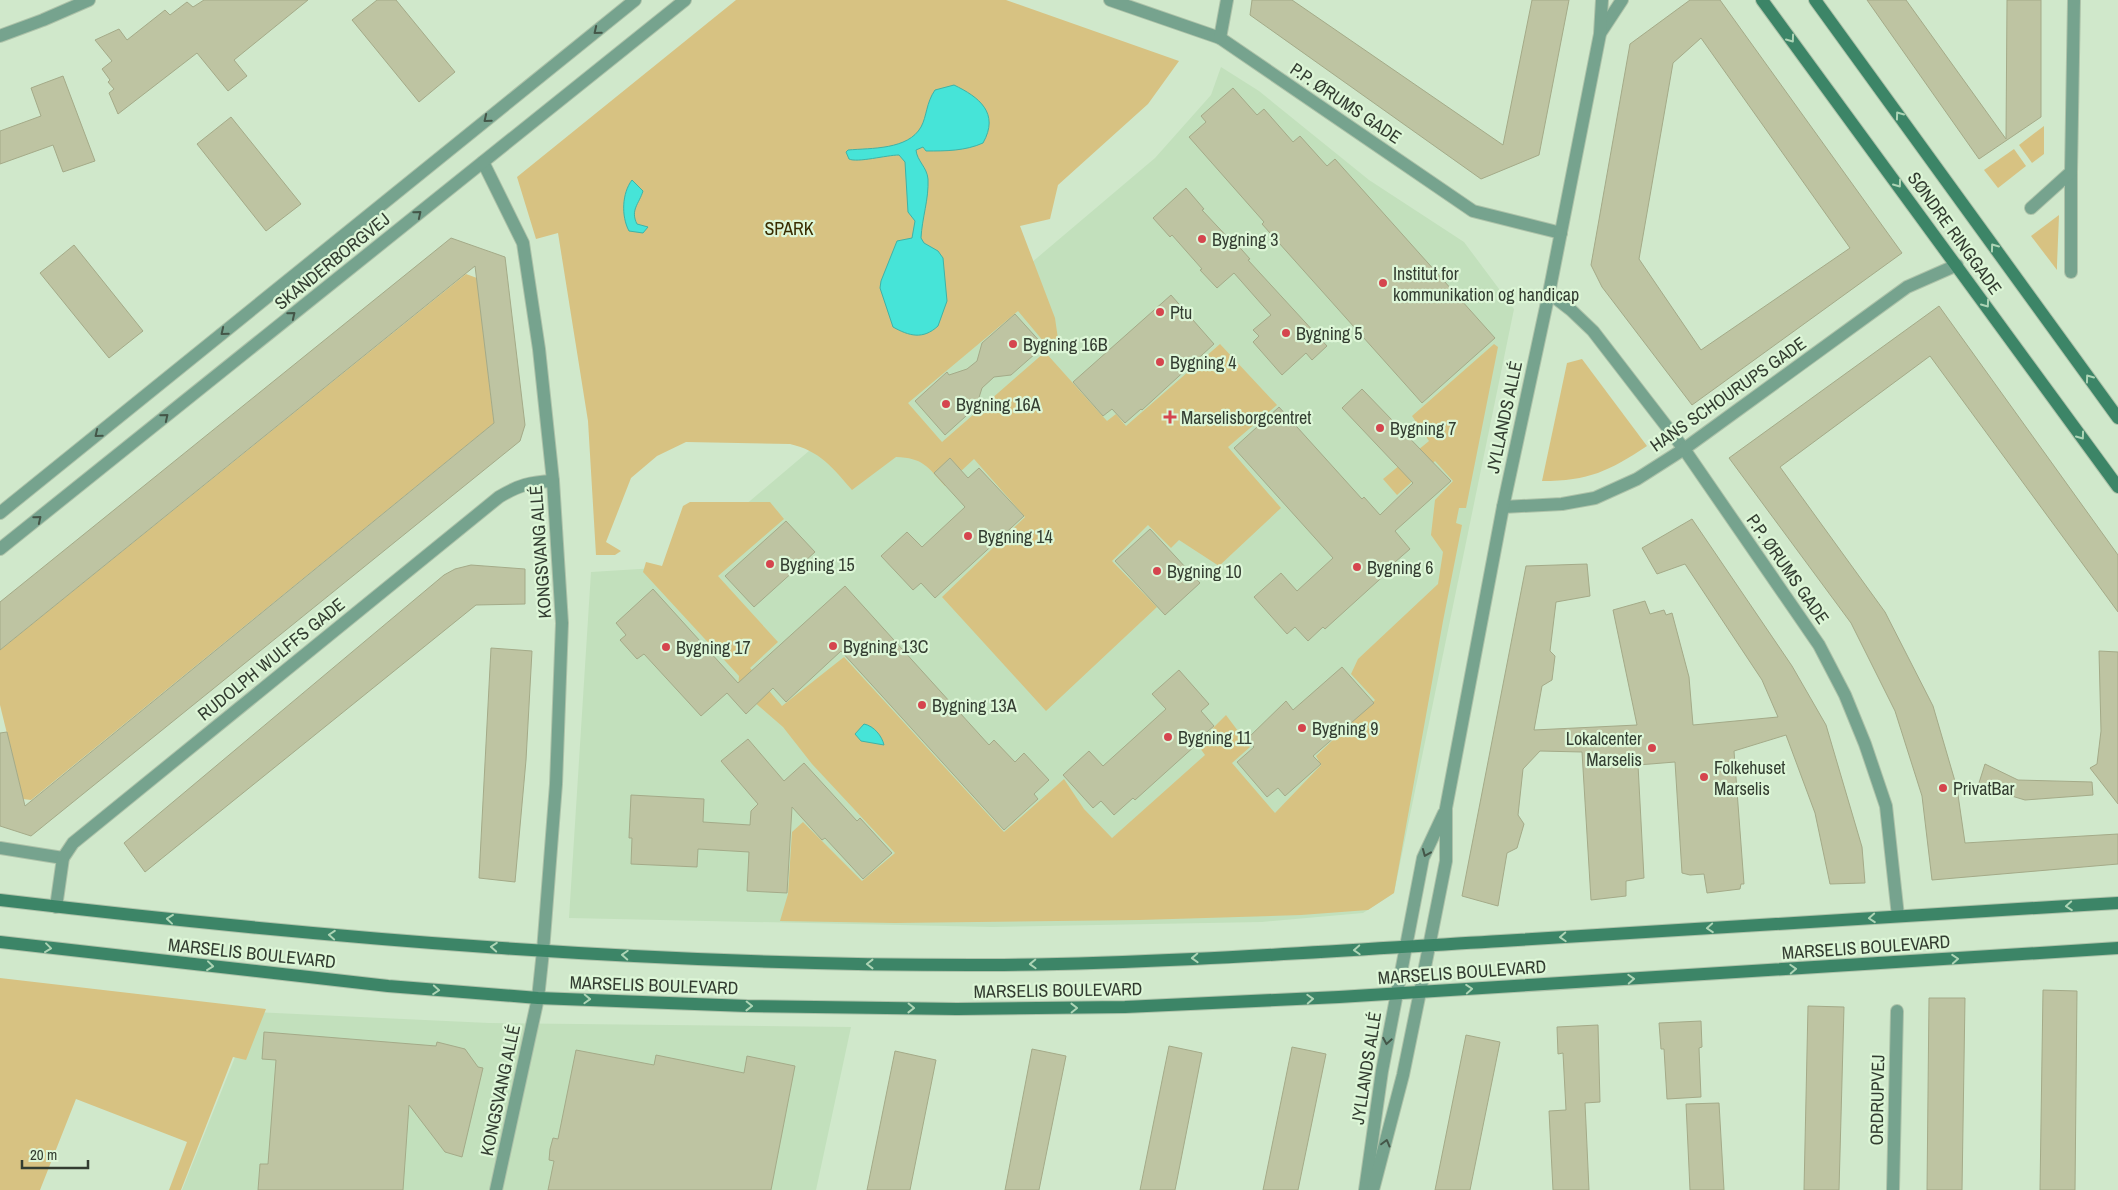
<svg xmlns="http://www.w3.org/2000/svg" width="2118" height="1190" viewBox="0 0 2118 1190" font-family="'Archivo Narrow',sans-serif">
<rect width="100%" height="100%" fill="#d0e8cb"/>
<!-- built -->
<g fill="#c2e0bc">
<polygon points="1221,67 1259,91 1369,180 1464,242 1514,309 1394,893 1363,913 1262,922 992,927 569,918 591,572 672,567 1155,158 1211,95"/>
<polygon points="253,1012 489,1023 851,1027 816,1190 182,1190"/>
</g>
<!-- green -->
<g fill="#d7c282">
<path d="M736,0H1006L1179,61L1148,104L1058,185L1050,219L1020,226L1055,318L1059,346L1046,351L1049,348L1018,311L908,403L942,442L1045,352L1107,421L1116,414L1126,426L1220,344L1277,405L1228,447L1281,508L1219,566L1179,540L1171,548L1148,525L1112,561L1157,607L1046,711L942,597L1025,517L974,459L945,486C927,466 923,458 896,457L852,490C832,467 820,451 790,444L686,442L657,456L631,478L606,542L621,551L615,555H596L588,421L558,233L536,239L517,177Z"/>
<polygon points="2044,126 2044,154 2032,163 2019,145"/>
<polygon points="2014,149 2026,166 1998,188 1984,170"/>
<polygon points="2059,215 2057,265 2057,270 2031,236"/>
<polygon points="466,274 477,278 494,423 31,800 23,799 0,705 0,650"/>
<polygon points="1494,344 1498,347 1466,508 1459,508 1456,523 1462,525 1443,621 1394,893 1368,910 1301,915 1139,920 895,923 780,921 788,894 792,832 803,822 862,881 895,853 812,764 783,727 738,688 739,676 643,572 646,562 662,566 683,506 690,502 770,502 784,519 718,576 778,642 750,668 782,706 844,657 1004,832 1064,779 1084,809 1112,838 1205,755 1197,744 1226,715 1250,747 1232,763 1275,813 1321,765 1316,756 1375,700 1351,674 1358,659 1438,584 1443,552 1431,535 1435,500 1453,481 1435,461 1397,495 1383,479 1429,441 1412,416"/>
<path d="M1582,359L1647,446C1609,471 1589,481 1542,481L1567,363Z"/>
<polygon points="0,978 266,1009 246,1060 233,1057 181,1190 169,1190 187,1142 76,1099 40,1190 0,1190"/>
</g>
<!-- water -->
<g fill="#46e4d8" stroke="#40b2a6">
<path d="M954,85C979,97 1000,113 983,143C965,151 946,151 926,151L923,147L916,150C917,161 927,167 928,179C929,199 922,218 921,238L924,243L938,251L943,258L947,301L938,326C923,340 909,336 893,327L880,288L881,281L897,241L912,238L915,221L908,212L905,162L899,155C887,155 857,163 849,159L846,152L848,150C871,148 908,150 921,127C927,116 926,103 935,90Z"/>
<path d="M632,180L643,191C639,204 630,210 637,224L648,227L643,233L629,231C621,216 622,193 632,180Z"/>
<path d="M864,724C874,726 882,736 884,745L861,741L855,734Z"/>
</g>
<!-- building -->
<g fill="#bec4a2" stroke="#a4aa88" fill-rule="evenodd">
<polygon points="204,0 308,0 234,60 247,76 228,91 197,53 118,114 109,93 114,89 108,82 110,80 102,69 112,61 95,40 119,29 127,40 165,10 170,15 187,2 193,7"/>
<polygon points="377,0 396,0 455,72 419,102 352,20"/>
<polygon points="1252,0 1292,0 1503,145 1532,0 1569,0 1539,155 1481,179 1250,15"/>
<path d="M1690,0H1720L1902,253L1692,405L1602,287L1591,265L1630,44ZM1701,38L1850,248L1701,350L1639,259L1673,63Z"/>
<polygon points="1867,0 1906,0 2006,139 2007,0 2041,0 2041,117 1979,159"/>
<polygon points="63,76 95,161 63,172 53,145 0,164 0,131 41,116 31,88"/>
<polygon points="1233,88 1257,115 1264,109 1293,142 1300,136 1327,166 1335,159 1495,338 1422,403 1262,224 1264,222 1189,137 1206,122 1201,116"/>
<polygon points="231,117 301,204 266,231 197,144"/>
<polygon points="1186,188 1204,209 1202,210 1232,242 1234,241 1250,259 1248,260 1327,346 1312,360 1306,353 1282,375 1253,342 1259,336 1253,330 1271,315 1234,273 1217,288 1200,270 1202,269 1172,235 1170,237 1153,218"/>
<polygon points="451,238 505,257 525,425 520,441 31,836 0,826 0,733 7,732 25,806 494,423 475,266 0,650 0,602"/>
<polygon points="74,245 143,331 109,358 40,273"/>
<polygon points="1171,295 1214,344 1142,410 1141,409 1125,423 1112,409 1103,416 1073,382"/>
<polygon points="1939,306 2118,555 2118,612 1930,356 1780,467 1885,612 1933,706 1957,788 1965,843 2118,834 2118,864 1932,880 1922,796 1895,711 1851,623 1729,458"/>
<polygon points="1015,314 1044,346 1011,375 994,377 982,388 976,407 945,435 915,401 947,372 949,375 967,369 977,361 982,343"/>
<polygon points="1362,389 1451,481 1395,531 1410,549 1387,569 1389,571 1325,629 1323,627 1308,641 1295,627 1287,634 1254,597 1281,573 1297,591 1333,558 1234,448 1279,407 1362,499 1364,497 1380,515 1413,483 1342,408"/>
<polygon points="950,458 968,478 979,468 1024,516 935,598 921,583 913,590 881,556 907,532 922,547 965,507 934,473"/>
<polygon points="1692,519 1792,666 1826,725 1862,847 1865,883 1830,884 1815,813 1786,735 1734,751 1744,884 1741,884 1740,889 1707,893 1704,874 1690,875 1682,873 1675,762 1638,765 1644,878 1626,881 1626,896 1591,900 1582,752 1540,751 1523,769 1518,815 1524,824 1517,848 1507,853 1498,906 1462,896 1526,566 1587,564 1590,596 1556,602 1550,651 1555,656 1552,680 1542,686 1534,730 1637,725 1613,610 1645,601 1650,614 1664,610 1666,615 1672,613 1689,677 1693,725 1778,717 1762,680 1685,564 1657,574 1642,548"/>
<polygon points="786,521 815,552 754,607 725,576"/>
<polygon points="1150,529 1200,583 1165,615 1115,561"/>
<polygon points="471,565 525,569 525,604 476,605 145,872 124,843 444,575 455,569"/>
<polygon points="845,586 989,745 994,740 1015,762 1024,753 1049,780 1034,794 1038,799 1004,830 841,651 786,702 773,688 746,714 727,693 701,716 644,654 637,659 620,640 626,635 616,623 653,589 738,683"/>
<polygon points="491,648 532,651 526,760 515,882 479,878"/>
<polygon points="2099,651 2118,652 2118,804 2090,768 2097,764 2101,731"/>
<polygon points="1342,667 1374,703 1313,756 1321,764 1285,796 1278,788 1267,797 1237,762 1254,747 1247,739 1286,701 1293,710"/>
<polygon points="1179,670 1209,704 1201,711 1214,726 1194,743 1196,745 1135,800 1133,798 1114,815 1101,801 1093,808 1063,775 1089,751 1103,766 1166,709 1152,694"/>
<polygon points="748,739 784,781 804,763 857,821 860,818 892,853 863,879 825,838 822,840 792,807 787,893 747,891 749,852 698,849 697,867 631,864 632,838 629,838 631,795 704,799 703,822 750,825 751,811 758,804 721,761"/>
<polygon points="1985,764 2018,780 2092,782 2093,795 2025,800 1978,786"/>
<polygon points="2043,990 2077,991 2075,1190 2040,1190"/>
<polygon points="1929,998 1965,998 1962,1190 1927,1190"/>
<polygon points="1808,1006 1844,1007 1839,1190 1804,1190"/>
<polygon points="1701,1021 1702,1047 1699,1048 1701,1097 1667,1099 1664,1049 1661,1049 1659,1023"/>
<polygon points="1598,1025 1600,1102 1585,1103 1589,1190 1553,1190 1549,1111 1566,1110 1563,1053 1558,1054 1557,1027"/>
<polygon points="264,1032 436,1046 437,1042 465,1049 478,1067 483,1068 462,1157 445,1152 409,1105 403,1190 258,1190 260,1164 268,1164 276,1060 262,1059"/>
<polygon points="1466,1035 1500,1042 1470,1190 1435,1190"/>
<polygon points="1169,1046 1202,1053 1175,1190 1140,1190"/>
<polygon points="1292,1047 1326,1054 1298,1190 1263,1190"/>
<polygon points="1032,1049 1066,1056 1039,1190 1005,1190"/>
<polygon points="576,1050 654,1065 656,1055 744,1073 747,1056 795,1066 771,1190 548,1190 554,1161 549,1160 550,1149 553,1138 558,1139"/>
<polygon points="895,1051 936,1060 910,1190 867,1190"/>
<polygon points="1719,1103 1724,1190 1690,1190 1686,1104"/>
</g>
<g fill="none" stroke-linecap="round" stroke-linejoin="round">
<!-- minor casing -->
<g stroke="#adc2a9" stroke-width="14">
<g id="minor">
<polyline points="1110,0 1220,38 1473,211 1561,233"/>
<polyline points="0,36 43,20 89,0"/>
<polyline points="1220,38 1227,0"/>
<polyline points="483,162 523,243 539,349 553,481 562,623 556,784 543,951"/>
<polyline points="2071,172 2071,272"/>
<polyline points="2031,208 2071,172 2074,0"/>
<polyline points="1549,293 1571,310 1593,331 1684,449 1819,645 1845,695 1865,744 1886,806 1898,916"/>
<polyline points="1503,507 1562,504 1595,498 1637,479 1684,449 1907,287 1957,265"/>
<polyline points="0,848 63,858"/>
<path d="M56,907L63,858L73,843L499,497C519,485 530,482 553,481"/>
<polyline points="496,1190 538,998"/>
<polyline points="1893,1190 1897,1011"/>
</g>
</g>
<!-- tertiary casing -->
<g stroke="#adc2a9" stroke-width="14">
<g id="tertiary">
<polyline points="1601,32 1622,0"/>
<polyline points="0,513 635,0"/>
<polyline points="0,549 685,0"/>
<polyline points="538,998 543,951"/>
<polyline points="1365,1190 1382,1071 1423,858 1444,813"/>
<polyline points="1373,1190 1403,1075 1420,992 1446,861 1446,808 1503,507 1549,293 1600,34 1602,0"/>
</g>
</g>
<!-- secondary casing -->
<g stroke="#adc2a9" stroke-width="14">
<g id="secondary">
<polyline points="1762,0 2118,487"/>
<polyline points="1815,0 2118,418"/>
<path d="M0,900C328,939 659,966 989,965C1160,964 1330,951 1501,941C1706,928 1912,915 2118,903"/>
<polyline points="0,942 388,986 538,998 747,1006 957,1009 1125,1007 1339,997 2118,948"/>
</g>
</g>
<!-- minor -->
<use href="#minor" stroke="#76a38e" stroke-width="12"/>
<!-- tertiary -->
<use href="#tertiary" stroke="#76a38e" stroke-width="12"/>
<!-- secondary -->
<use href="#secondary" stroke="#3c8567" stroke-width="12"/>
</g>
<!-- one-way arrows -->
<defs><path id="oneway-chevron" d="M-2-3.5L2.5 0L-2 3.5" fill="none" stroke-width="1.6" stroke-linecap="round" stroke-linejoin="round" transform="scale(1.25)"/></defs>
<g stroke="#445648">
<use href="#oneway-chevron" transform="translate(597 31) rotate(141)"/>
<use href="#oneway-chevron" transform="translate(487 119) rotate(141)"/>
<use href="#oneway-chevron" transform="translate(418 214) rotate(-39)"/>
<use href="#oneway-chevron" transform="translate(292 315) rotate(-39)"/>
<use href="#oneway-chevron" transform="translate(224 332) rotate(141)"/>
<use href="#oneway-chevron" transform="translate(165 417) rotate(-39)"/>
<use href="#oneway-chevron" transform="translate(98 434) rotate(141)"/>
<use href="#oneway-chevron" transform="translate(38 519) rotate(-39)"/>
<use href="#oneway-chevron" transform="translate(1426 853) rotate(113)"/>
<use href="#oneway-chevron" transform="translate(1387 1041) rotate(100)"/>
<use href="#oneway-chevron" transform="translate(1386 1143) rotate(-75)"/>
</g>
<g stroke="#add4b5">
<use href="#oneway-chevron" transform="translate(1791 39) rotate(54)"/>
<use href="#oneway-chevron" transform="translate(1899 115) rotate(-126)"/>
<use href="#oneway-chevron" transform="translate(1898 184) rotate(54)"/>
<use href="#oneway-chevron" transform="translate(1994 247) rotate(-126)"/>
<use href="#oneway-chevron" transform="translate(1986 304) rotate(54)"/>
<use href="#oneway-chevron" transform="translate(2089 378) rotate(-126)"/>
<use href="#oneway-chevron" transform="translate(2081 436) rotate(54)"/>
<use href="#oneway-chevron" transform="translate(2069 906) rotate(176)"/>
<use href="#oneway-chevron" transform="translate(1872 918) rotate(176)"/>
<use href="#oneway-chevron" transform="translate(170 919) rotate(-174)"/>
<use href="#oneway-chevron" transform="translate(1710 928) rotate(176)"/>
<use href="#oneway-chevron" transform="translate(332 935) rotate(-176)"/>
<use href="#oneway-chevron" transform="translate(1563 937) rotate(177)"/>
<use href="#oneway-chevron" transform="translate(494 947) rotate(-176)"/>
<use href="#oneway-chevron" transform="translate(48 948) rotate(7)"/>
<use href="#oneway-chevron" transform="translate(1357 950) rotate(177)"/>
<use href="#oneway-chevron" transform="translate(625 955) rotate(-177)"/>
<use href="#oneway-chevron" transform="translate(1195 958) rotate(178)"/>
<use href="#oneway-chevron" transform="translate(1955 959) rotate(-4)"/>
<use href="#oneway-chevron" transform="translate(870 964) rotate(-180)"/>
<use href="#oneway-chevron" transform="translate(1033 964) rotate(178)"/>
<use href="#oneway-chevron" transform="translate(210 966) rotate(6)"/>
<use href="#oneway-chevron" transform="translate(1793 969) rotate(-3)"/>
<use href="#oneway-chevron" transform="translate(1631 979) rotate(-3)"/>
<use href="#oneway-chevron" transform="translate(1469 989) rotate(-4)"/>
<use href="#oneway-chevron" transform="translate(436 990) rotate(4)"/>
<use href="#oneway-chevron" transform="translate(587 999) rotate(2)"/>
<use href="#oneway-chevron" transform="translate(1310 999) rotate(-3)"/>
<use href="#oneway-chevron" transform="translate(749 1006) rotate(1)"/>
<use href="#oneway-chevron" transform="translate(911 1008) rotate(1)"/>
<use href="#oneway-chevron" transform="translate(1074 1008) rotate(-1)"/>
</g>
<!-- markers -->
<g fill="#d5454e" stroke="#ddf6d7" stroke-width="2">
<circle cx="1202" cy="239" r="5"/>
<circle cx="1383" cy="283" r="5"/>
<circle cx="1160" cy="312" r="5"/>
<circle cx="1286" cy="333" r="5"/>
<circle cx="1013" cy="344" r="5"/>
<circle cx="1160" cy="362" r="5"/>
<circle cx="946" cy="404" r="5"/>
<path d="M1167.5 409.5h5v5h5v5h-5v5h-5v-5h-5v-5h5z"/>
<circle cx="1380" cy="428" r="5"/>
<circle cx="968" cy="536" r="5"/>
<circle cx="770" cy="564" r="5"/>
<circle cx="1357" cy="567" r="5"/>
<circle cx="1157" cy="571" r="5"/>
<circle cx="833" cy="646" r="5"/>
<circle cx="666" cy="647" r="5"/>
<circle cx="922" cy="705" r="5"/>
<circle cx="1302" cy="728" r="5"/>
<circle cx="1168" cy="737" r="5"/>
<circle cx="1652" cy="748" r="5"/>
<circle cx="1704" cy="777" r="5"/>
<circle cx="1943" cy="788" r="5"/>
</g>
<g text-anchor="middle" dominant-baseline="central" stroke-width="4.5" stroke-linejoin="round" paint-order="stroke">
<!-- street labels -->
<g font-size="18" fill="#333d31" stroke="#ddf6d7">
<text transform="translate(1346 103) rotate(34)">P.P. ØRUMS GADE</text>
<text transform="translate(1955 233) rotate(54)">SØNDRE RINGGADE</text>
<text transform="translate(332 261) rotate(-39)">SKANDERBORGVEJ</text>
<text transform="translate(1728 394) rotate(-35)">HANS SCHOURUPS GADE</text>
<text transform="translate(1504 417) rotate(-78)">JYLLANDS ALLÉ</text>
<text transform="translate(540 552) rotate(-94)">KONGSVANG ALLÉ</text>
<text transform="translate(1788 569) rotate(55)">P.P. ØRUMS GADE</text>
<text transform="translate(271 659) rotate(-39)">RUDOLPH WULFFS GADE</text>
<text transform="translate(1866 947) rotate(-4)">MARSELIS BOULEVARD</text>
<text transform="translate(252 953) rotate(6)">MARSELIS BOULEVARD</text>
<text transform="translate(1462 972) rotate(-4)">MARSELIS BOULEVARD</text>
<text transform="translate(654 985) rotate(2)">MARSELIS BOULEVARD</text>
<text transform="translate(1058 990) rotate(-1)">MARSELIS BOULEVARD</text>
<text transform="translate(1366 1068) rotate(-81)">JYLLANDS ALLÉ</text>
<text transform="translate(500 1090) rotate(-78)">KONGSVANG ALLÉ</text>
<text transform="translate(1877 1100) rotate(-89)">ORDRUPVEJ</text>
</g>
<!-- park labels -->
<g font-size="18" fill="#392c00" stroke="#ddf6d7">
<text x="789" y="228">SPARK</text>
</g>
<!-- poi labels -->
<g font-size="18" fill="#333d31" stroke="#ddf6d7" text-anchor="start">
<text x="1212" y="239">Bygning 3</text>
<text x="1393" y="273">Institut for<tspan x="1393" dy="21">kommunikation og handicap</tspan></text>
<text x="1170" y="312">Ptu</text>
<text x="1296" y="333">Bygning 5</text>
<text x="1023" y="344">Bygning 16B</text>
<text x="1170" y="362">Bygning 4</text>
<text x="956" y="404">Bygning 16A</text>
<text x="1181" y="417">Marselisborgcentret</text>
<text x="1390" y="428">Bygning 7</text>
<text x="978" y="536">Bygning 14</text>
<text x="780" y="564">Bygning 15</text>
<text x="1367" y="567">Bygning 6</text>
<text x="1167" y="571">Bygning 10</text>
<text x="843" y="646">Bygning 13C</text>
<text x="676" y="647">Bygning 17</text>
<text x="932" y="705">Bygning 13A</text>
<text x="1312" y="728">Bygning 9</text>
<text x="1178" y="737">Bygning 11</text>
<text x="1642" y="738" text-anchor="end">Lokalcenter<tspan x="1642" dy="21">Marselis</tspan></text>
<text x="1714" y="767">Folkehuset<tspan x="1714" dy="21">Marselis</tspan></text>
<text x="1953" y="788">PrivatBar</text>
</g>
</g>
<!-- scale -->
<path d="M22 1160v8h66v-8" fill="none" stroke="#333d31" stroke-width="2.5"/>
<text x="30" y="1160" font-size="15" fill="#333d31" stroke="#ddf6d7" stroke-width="4" paint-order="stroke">20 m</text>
</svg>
